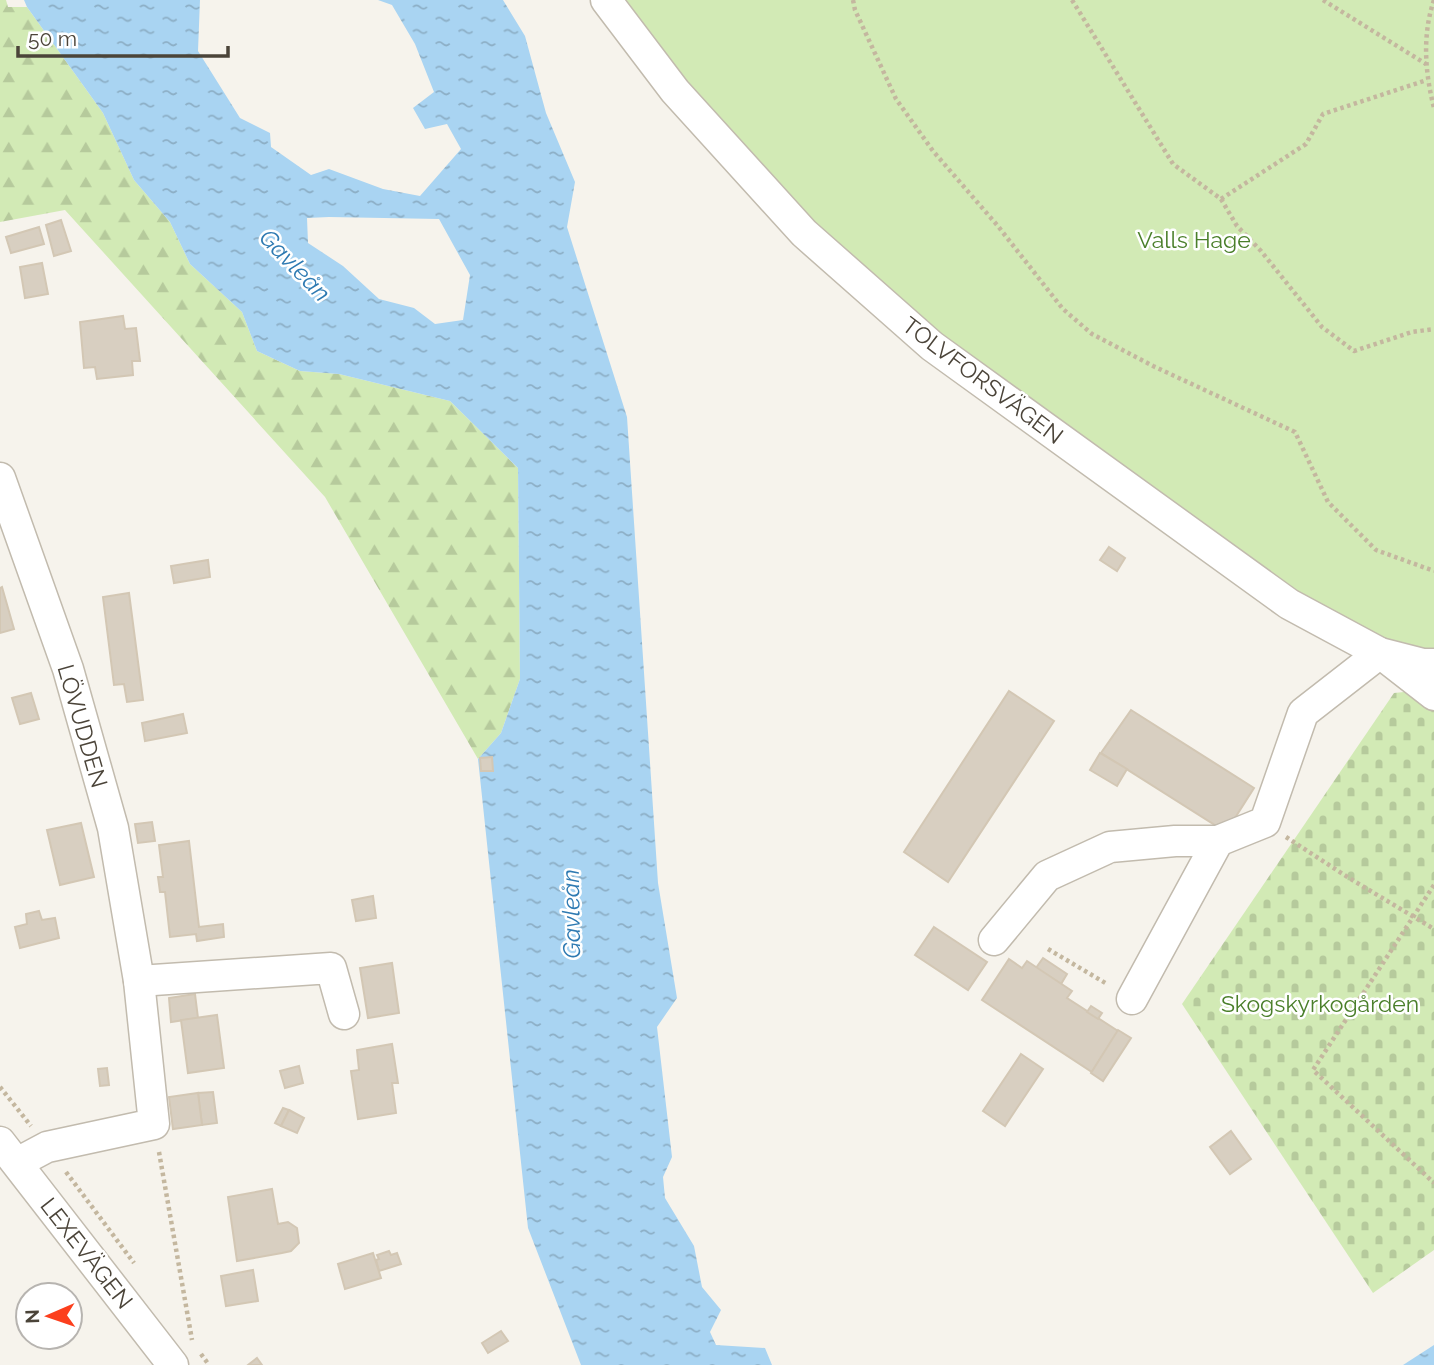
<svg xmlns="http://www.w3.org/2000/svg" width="1434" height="1365" viewBox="0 0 1434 1365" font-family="Raleway,sans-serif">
<defs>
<pattern id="forest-firs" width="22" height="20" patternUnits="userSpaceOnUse" patternTransform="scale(1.75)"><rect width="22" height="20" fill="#d2eab5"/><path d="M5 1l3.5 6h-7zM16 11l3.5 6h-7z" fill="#b6ca9c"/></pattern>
<pattern id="cemetery-stones" width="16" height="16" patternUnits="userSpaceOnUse" patternTransform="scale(1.75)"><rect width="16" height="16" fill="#d2eab5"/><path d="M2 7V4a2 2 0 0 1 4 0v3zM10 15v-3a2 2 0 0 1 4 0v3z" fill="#b6ca9c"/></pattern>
<pattern id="water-ripples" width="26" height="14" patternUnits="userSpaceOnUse" patternTransform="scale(1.75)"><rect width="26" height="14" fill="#a9d4f2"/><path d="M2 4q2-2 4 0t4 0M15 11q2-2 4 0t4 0" fill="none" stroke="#8caec5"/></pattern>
</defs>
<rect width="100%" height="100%" fill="#f6f3ec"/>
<!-- forest -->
<polygon fill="url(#forest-firs)" points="0,0 6,0 8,7 27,7 103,113 134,180 170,222 190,264 242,312 257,351 300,371 339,374 450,401 518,468 520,679 501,733 478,759 325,497 65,210 0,222"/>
<!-- cemetery -->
<polygon fill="url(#cemetery-stones)" points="1434,689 1434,1250 1373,1293 1182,1004 1394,693"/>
<!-- park -->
<polygon fill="#d2eab5" points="606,0 1434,0 1434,664 1289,604 804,233"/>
<!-- water -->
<g fill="url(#water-ripples)" fill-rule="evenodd">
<path d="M24,0H200L198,51L240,118L270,133L271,147L311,175L329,169L383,189L420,196L461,149L447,124L425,129L413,108L434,92L415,44L392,5L378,0H503L525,36L546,113L575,182L567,227L627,417L658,883L677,998L657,1027L672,1157L663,1177L665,1198L694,1246L702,1287L721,1310L710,1332L716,1345L765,1348L772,1365H581L528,1228L478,759L501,733L520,679L518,468L450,401L339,374L300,371L257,351L242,312L190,264L170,222L134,180L103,113L27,7ZM329,217L439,219L470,275L463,320L435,324L414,308L379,299L343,266L308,243L307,218Z"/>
<polygon points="1434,1345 1434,1365 1403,1365"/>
</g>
<!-- building -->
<g fill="#d8cfc1" stroke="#d3c7b4" stroke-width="2">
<polygon points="61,220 71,251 54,256 46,225"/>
<polygon points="39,227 44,244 11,253 6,237"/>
<polygon points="42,263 48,294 25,298 20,267"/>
<polygon points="123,316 125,329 136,328 140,361 132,361 133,375 97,379 95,367 84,368 80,322"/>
<polygon points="1109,547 1125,558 1117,571 1100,560"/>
<polygon points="208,560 210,577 174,583 171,566"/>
<polygon points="2,587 14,629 0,633 0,588"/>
<polygon points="129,593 143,700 127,702 124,684 114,685 103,597"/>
<polygon points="1009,691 1054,721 948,882 904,852"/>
<polygon points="31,693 39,719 20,724 12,698"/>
<polygon points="1131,710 1254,788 1226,832 1101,753"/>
<polygon points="183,714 187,733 145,741 142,723"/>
<polygon points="1100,753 1127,769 1117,786 1090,770"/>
<polygon points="492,757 493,771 481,771 480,758"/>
<polygon points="152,822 155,841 138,843 135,824"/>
<polygon points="81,823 94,877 60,885 47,830"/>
<polygon points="189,841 199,927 223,924 224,937 197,941 196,934 170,937 165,892 160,892 158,877 163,877 159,845"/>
<polygon points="373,896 376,918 356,921 352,900"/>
<polygon points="39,911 42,920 55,918 59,938 20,948 15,927 27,924 26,914"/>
<polygon points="934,927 987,962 968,990 915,955"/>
<polygon points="1043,958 1067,974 1061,984 1036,968"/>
<polygon points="1009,959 1022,968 1027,961 1072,991 1067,998 1118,1031 1092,1072 982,1000"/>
<polygon points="392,963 399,1013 368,1018 360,968"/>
<polygon points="195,994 198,1018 171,1022 169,998"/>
<polygon points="1091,1006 1102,1013 1098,1019 1087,1012"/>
<polygon points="217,1015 224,1068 188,1073 181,1020"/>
<polygon points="1118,1030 1131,1038 1103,1081 1091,1073"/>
<polygon points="392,1044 398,1083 392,1083 396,1113 358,1119 351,1071 359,1070 357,1050"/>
<polygon points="1021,1054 1043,1069 1005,1126 983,1111"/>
<polygon points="299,1066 303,1083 285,1088 280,1071"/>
<polygon points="107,1068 109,1085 100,1086 98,1069"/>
<polygon points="213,1092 217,1123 202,1125 198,1093"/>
<polygon points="198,1093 202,1125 173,1129 169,1097"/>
<polygon points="283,1108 289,1110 281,1126 275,1123"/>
<polygon points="289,1110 304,1118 297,1133 281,1126"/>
<polygon points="1231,1131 1251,1159 1230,1174 1210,1147"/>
<polygon points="272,1189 278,1224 288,1222 297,1228 299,1243 291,1251 282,1253 237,1261 228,1197"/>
<polygon points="389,1251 391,1255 397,1253 401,1264 379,1271 376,1260 379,1259 377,1255"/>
<polygon points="373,1253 381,1278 345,1289 338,1264"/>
<polygon points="253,1270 258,1301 226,1306 221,1276"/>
<polygon points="501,1331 508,1341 488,1353 482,1343"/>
<polygon points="257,1358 262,1365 248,1365"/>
</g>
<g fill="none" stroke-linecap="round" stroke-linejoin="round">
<!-- minor casing -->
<g stroke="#c2bbae" stroke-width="33">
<g id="minor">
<polyline points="606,0 675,91 804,233 932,346 1289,604 1380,653 1423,664 1434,664"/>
<polyline points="0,478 68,669 113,828 139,981 154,1124 47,1147 17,1163"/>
<polyline points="994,940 1047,876 1110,847 1175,841 1218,841"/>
<polyline points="139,981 331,968 344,1014"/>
<polyline points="1132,999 1218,841 1265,822 1303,713 1380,653 1434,695"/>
<polyline points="0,1142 173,1365"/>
</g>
</g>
<!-- path -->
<g stroke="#c4b79f" stroke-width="4.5" stroke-dasharray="3.5 3.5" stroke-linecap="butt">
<polyline points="853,0 855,10 896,99 933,151 997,225 1063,309 1092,334 1153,366 1295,432 1328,502 1376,550 1434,571"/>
<polyline points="1072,0 1173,164 1221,199 1306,144 1323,114 1427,80"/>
<polyline points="1323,0 1426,64"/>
<path d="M1434,0C1422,35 1425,73 1434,108"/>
<polyline points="1221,199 1237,226 1261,251 1322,327 1354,351 1412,332 1434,329"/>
<polyline points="1286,837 1349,878 1434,929"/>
<polyline points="1434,885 1313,1070 1434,1183"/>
<polyline points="1048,949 1107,984"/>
<polyline points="0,1087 31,1126"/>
<polyline points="159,1152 192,1340"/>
<polyline points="66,1172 134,1263"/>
<polyline points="201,1354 209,1365"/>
</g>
<!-- minor -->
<use href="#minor" stroke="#fff" stroke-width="30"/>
</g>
<g text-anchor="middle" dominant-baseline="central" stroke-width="5" stroke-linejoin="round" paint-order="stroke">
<!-- park labels -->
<g font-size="23" fill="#4a7f2a" stroke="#fff">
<text x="1194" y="239">Valls Hage</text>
<text x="1320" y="1003">Skogskyrkogården</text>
</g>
<!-- street labels -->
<g font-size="23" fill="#4b4439" stroke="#fff">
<text transform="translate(983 380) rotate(37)">TOLVFORSVÄGEN</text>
<text transform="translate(83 726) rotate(74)">LÖVUDDEN</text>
<text transform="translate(87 1253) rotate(52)">LEXEVÄGEN</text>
</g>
<!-- water labels -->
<g font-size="24" font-style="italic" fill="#2e7ab2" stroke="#fff">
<text transform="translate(295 265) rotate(46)">Gavleån</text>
<text transform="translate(571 914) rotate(-91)">Gavleån</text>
</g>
</g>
<!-- north arrow -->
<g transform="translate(49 1316) rotate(268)"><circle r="33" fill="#ffffff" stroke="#b7b4b0" stroke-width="2"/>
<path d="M0-5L12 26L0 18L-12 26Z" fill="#fc3f1d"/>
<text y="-10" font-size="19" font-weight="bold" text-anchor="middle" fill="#4b4439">N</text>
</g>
<!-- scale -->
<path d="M18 46v10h210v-10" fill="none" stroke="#4b4439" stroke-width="3.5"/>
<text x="28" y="46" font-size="21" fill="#4b4439" stroke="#ffffff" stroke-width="5" paint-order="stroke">50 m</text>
</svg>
